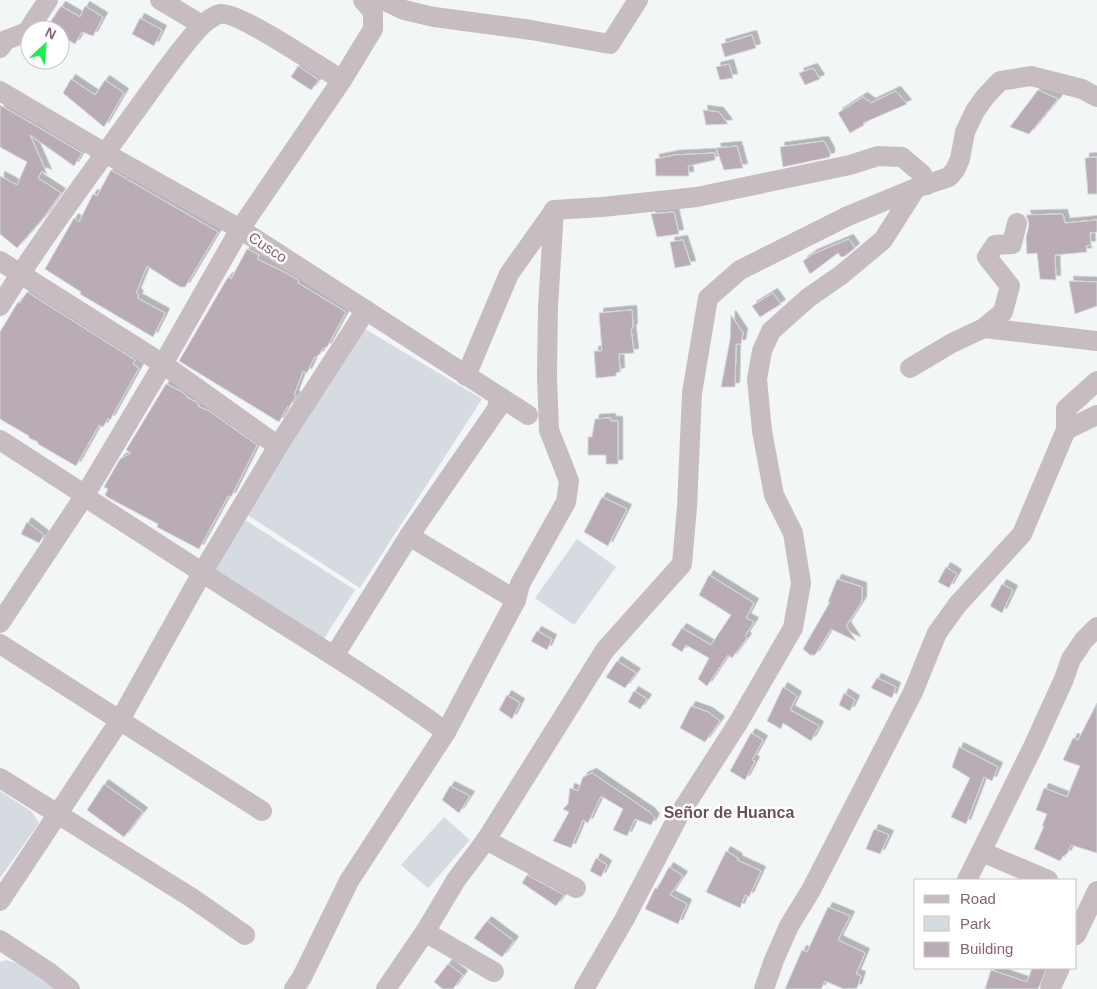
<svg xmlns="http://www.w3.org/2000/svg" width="1097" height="989" viewBox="0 0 1097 989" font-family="Helvetica,sans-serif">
<defs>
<filter id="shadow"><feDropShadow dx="4.5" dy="-4.5" stdDeviation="0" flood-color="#0004"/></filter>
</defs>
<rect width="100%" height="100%" fill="#f3f6f7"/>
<!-- green -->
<g fill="#d6dae1">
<polygon points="365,329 482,399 360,588 246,514"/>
<polygon points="242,518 355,590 323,640 209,570"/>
<polygon points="577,539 616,567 574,625 535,598"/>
<polygon points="0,791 32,812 39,823 0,878"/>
<polygon points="444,817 470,840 428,888 401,865"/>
<polygon points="6,960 24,965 57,989 0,989 0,962"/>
</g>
<!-- building -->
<g fill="#baacb5" stroke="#d5d8d8" filter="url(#shadow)">
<polygon points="61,6 80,17 85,6 103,17 93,36 82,32 75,44 60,35 60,30 52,30 47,27"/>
<polygon points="140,18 162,30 154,46 132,34"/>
<polygon points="752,35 756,48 725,57 721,44"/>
<polygon points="729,64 733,78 720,80 716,67"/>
<polygon points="298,66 319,80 311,90 291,77"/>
<polygon points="813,68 820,79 805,85 799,73"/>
<polygon points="71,79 95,95 105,80 124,93 104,127 63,93"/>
<polygon points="1038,90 1058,99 1029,134 1010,127"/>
<polygon points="896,91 907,104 863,123 864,125 850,133 838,113 863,97 871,103"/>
<polygon points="0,105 82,153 74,166 30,135 47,174 42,171 38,178 61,193 44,217 17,248 0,234 0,176 17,185 27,162 0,147"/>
<polygon points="703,110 719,112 728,124 706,125"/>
<polygon points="824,141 830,152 830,157 783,167 780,147"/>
<polygon points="737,146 743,168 724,170 716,148"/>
<polygon points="715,153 715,160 688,166 689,176 656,176 655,159 675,155"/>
<polygon points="1097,157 1097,194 1088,194 1085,158"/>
<polygon points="111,170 218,232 185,287 180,287 147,266 136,293 139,295 137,298 165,313 153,337 80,294 81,292 45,269 74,218 79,222 93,194 97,196"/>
<polygon points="674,212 679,234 657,237 651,214"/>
<polygon points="1063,214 1065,223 1097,220 1097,232 1090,233 1091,245 1086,246 1087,252 1055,255 1056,280 1040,279 1037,253 1027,254 1026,238 1029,225 1028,220 1026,215"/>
<polygon points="849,239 855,248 845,256 841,257 838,253 810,274 803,261 813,254"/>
<polygon points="683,240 691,265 675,268 670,242"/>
<polygon points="247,249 259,255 257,259 286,273 299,281 298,283 346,312 327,347 322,349 320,354 314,358 307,373 303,371 294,395 296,396 289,407 288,406 279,422 179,361 228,277 231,279"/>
<polygon points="1069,281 1097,282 1097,306 1075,314"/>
<polygon points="27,292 135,360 133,364 139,368 110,420 108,418 103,427 99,425 76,466 38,444 38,442 29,438 29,436 0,419 0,332 18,302 20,303"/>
<polygon points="773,293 781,304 760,317 752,306"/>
<polygon points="632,310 633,328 631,329 634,353 619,354 620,372 616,373 616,376 596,378 594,351 602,351 599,313"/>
<polygon points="731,315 743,333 741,344 736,344 735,387 721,387 730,340"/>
<polygon points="166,384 182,392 187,396 186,397 198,403 199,407 209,411 257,445 231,497 228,496 199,549 157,527 158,524 109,498 105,495 108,489 104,487 120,459 131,453 126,450"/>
<polygon points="611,418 611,421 618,421 618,464 606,464 606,455 588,455 588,437 592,437 595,419"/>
<polygon points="602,497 627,509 608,546 584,532"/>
<polygon points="27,522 44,535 39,543 21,534"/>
<polygon points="946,567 957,574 949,588 938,582"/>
<polygon points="709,575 754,603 746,618 754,622 745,636 747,638 732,658 728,655 707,686 698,679 709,658 686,645 682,652 671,645 682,628 711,645 731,615 699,595"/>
<polygon points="837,579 862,587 862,601 846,626 856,641 831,629 815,655 810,655 803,649 830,602 828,602"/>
<polygon points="1002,584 1013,590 1002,613 990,606"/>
<polygon points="537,631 552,639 547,650 531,641"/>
<polygon points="617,661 636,673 625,688 606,677"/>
<polygon points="877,678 896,687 892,698 871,688"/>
<polygon points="783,687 797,696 790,710 819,726 811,741 783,723 781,729 767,721"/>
<polygon points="634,691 647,699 640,709 628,702"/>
<polygon points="844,693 855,700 850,711 839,705"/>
<polygon points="507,695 520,703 512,719 499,710"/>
<polygon points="1097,703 1097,853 1071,845 1067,854 1063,856 1060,861 1034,849 1044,826 1042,826 1047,814 1036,810 1044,788 1067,797 1080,766 1063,760 1073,738 1078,740"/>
<polygon points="691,706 708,712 720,721 705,742 680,728"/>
<polygon points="751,733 763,740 752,760 755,761 745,780 730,771"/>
<polygon points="959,747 998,767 992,781 984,777 966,824 951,817 970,778 952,767"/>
<polygon points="592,773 651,813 651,814 655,818 651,825 635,819 627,836 613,830 623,809 601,796 588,823 583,820 571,848 553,841 569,812 563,809 568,804 570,788 578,791 583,777"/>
<polygon points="104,784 143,812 124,837 87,810"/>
<polygon points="450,786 470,796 459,813 442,800"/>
<polygon points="874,829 889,835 880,854 866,849"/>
<polygon points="726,851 738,858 737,860 761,871 749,897 745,895 740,908 706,892"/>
<polygon points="596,858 607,865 601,877 590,871"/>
<polygon points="669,867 683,876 670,895 687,904 678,924 645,909 655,888 657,889"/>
<polygon points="527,875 564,895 556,906 522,883"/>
<polygon points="828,907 850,916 838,940 865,953 856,974 861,976 857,988 844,989 825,981 821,989 785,989 802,950 807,952"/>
<polygon points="487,921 514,941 502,957 474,938"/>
<polygon points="448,964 463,975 453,989 443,989 434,982"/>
<polygon points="1032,968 1047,968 1038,989 985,989 991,970 1027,982"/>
</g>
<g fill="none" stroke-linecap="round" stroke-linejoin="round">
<!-- minor -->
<g stroke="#c6bcc2" stroke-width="20">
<polyline points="160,0 202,25"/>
<polyline points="383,0 404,10 434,17 531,30 610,44 638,0"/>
<polyline points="0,48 6,40 27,32 48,0"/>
<polyline points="0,91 105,153 240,229 528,415"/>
<polyline points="554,210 602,207 697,197 850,165 878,156 902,157 922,174 927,185"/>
<polyline points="0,261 163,364 278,446"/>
<path d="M0,306C39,243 84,183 127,123C151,91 174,55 201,26C205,22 215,15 220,14C237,10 323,69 342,80"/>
<polyline points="984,328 1097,341"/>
<polyline points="910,368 952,343 984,328 1003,312 1010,286 987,257 995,245 1012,244 1017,223"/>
<polyline points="466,376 509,274 553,212"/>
<polyline points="1066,430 1097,415"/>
<path d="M0,440L85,495L93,502C149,538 204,574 259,609C323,649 386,688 446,732"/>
<polyline points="409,536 516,600"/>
<polyline points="0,623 85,495 163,364 240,229 342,80 373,29 373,12 363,0"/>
<polyline points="0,644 262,811"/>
<polyline points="334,656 409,536 497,409 499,397"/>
<polyline points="0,778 192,898 245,935"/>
<polyline points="486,840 576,888"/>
<polyline points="982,852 1048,880"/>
<polyline points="967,880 1033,747 1064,679 1071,659 1084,640 1097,627"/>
<polyline points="0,901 120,720 202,573 278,446 366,310"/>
<polyline points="425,932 494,972"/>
<polyline points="1076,935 1097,891"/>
<polyline points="0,940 49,972 70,989"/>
<polyline points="294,989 302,977 349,881 446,732 516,600 520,584 566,502 569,481 549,430 547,376 548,307 554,210"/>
<polyline points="386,989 425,932 456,880 486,840 605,650 682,564 687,507 692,393 708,298 740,270 848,216 916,188 949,177 955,170 960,159 965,132 975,111 985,97 1000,81 1031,76 1082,89 1097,97"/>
<polyline points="584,989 624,920 679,815 738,723 793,628 801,583 793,533 774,495 762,431 757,379 762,351 771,331 808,298 841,275 883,240 916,188"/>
<polyline points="764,989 774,960 789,926 811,890 913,692 937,633 958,604 1022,534 1066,430 1066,409 1097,381"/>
<polyline points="1050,989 1060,968"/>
</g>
</g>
<g text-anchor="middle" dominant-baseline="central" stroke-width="5" stroke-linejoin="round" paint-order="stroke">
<!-- street labels -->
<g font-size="15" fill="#866376" stroke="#fff">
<text transform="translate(268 247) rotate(33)">Cusco</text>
</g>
<!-- neighbourhood labels -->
<g font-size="16" font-weight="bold" fill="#6b515f" stroke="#fff">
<text x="729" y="812">Señor de Huanca</text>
</g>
</g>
<!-- legend -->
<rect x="914" y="879" width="162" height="90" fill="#ffffff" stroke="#cfc1c8"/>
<rect x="924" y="895" width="25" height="8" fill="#c6bcc2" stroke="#cfc1c8"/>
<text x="960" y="904" font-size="15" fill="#866376">Road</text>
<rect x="924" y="916" width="25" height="15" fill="#d6dae1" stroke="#cfc1c8"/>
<text x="960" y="929" font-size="15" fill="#866376">Park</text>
<rect x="924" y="942" width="25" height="15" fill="#baacb5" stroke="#cfc1c8"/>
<text x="960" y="954" font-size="15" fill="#866376">Building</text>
<!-- north arrow -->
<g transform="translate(45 45) rotate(26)"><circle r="24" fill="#ffffff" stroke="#cfc1c8"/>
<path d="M0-4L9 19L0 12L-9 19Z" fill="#18f14d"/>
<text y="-8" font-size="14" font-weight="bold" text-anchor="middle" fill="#866376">N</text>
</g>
</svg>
